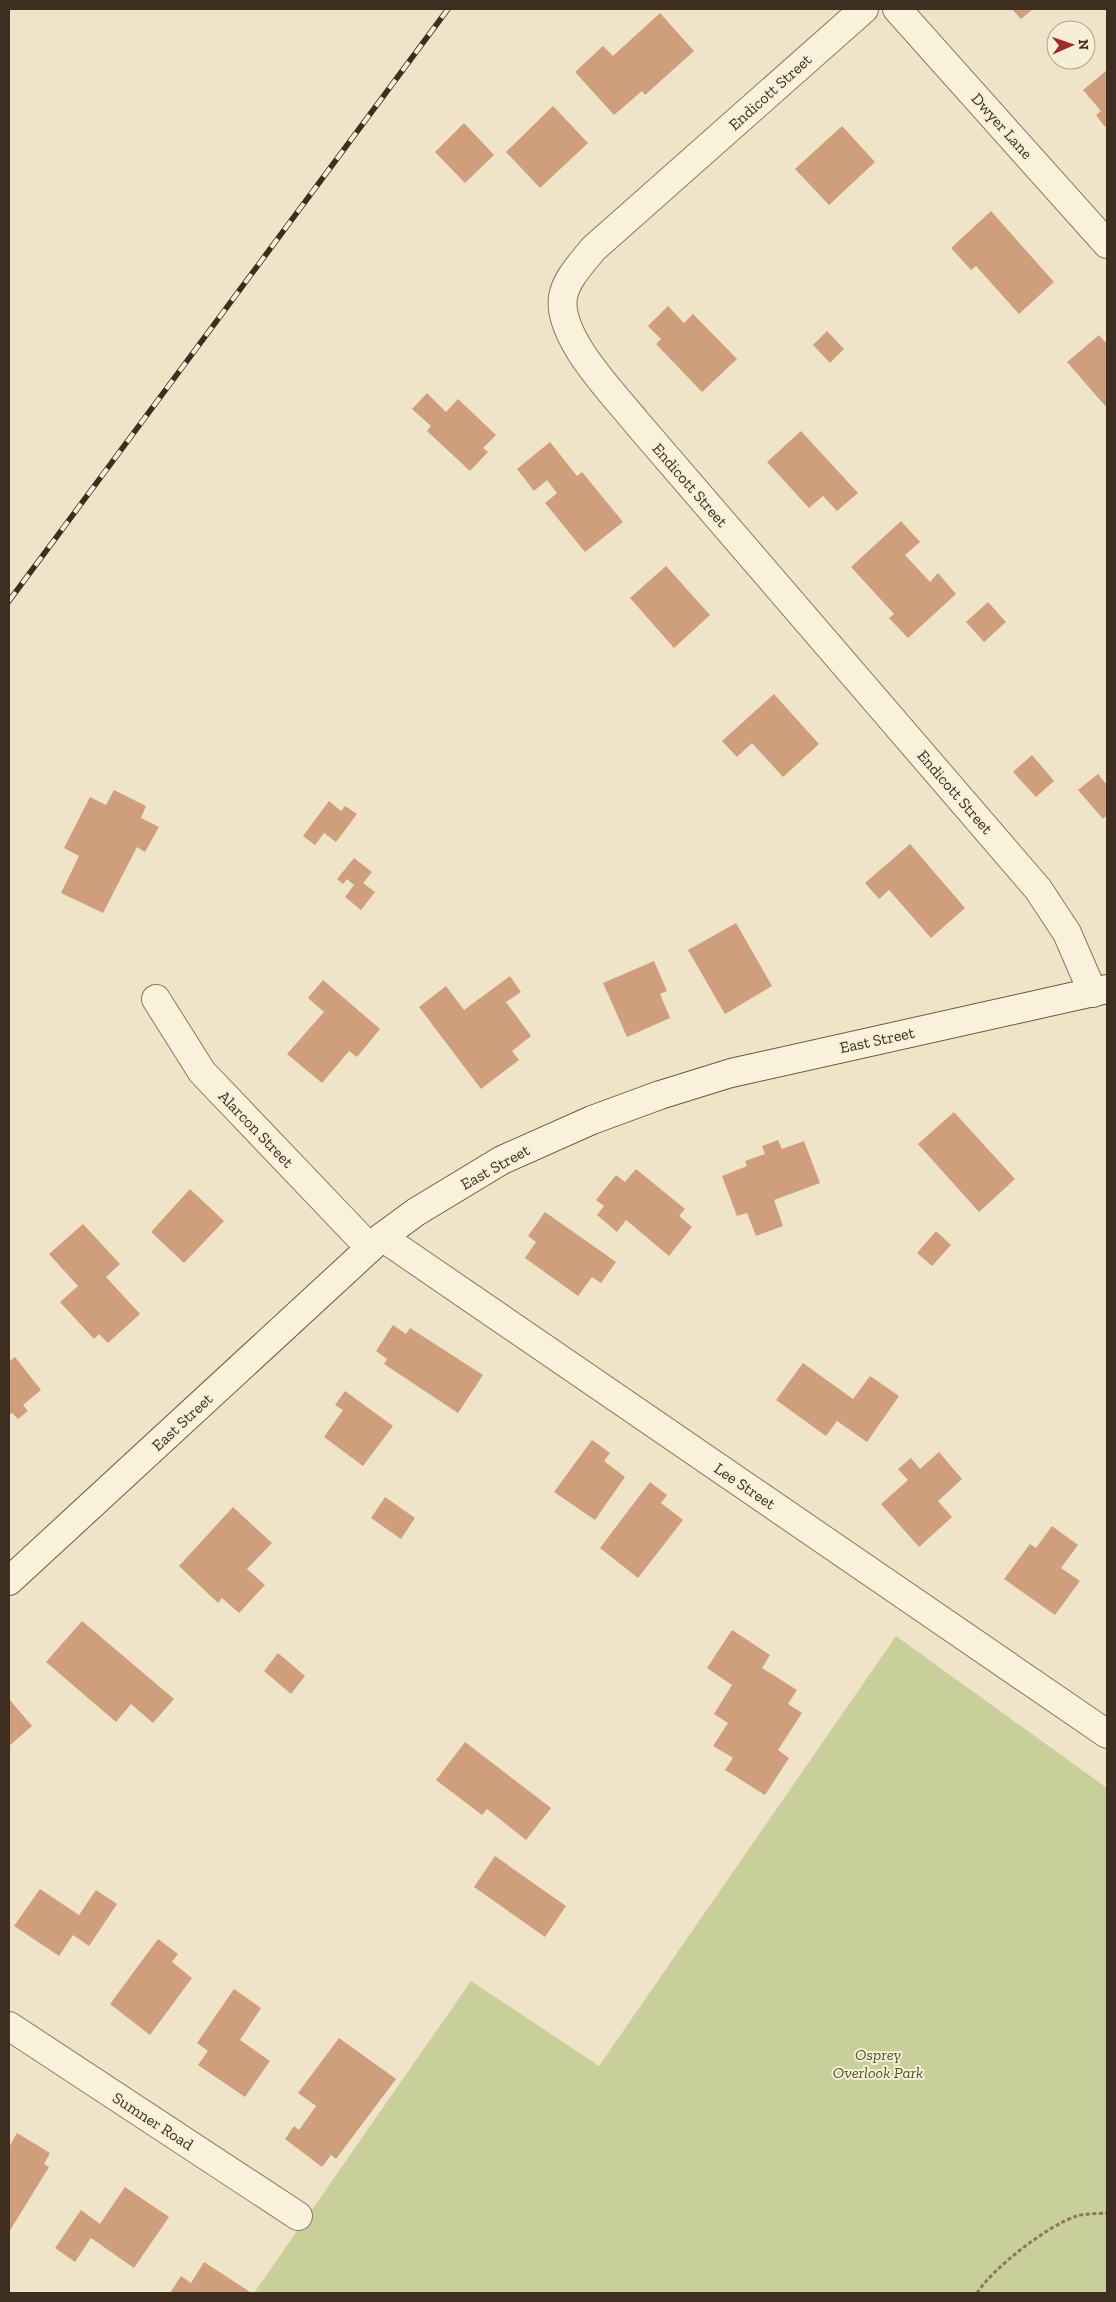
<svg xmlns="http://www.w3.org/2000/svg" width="1116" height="2302" viewBox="0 0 1116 2302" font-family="'Zilla Slab',serif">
<rect width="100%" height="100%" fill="#f0e4c8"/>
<!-- green -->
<polygon fill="#c9cf9b" points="896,1636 1107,1788 1107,2293 254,2293 471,1981 599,2066"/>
<!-- building -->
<g fill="#cf9f7d">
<polygon points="1012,9 1033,9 1021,19"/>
<polygon points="660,13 694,51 645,95 642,91 614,115 575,72 603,46 613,56"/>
<polygon points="1107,70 1107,125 1105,127 1096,115 1101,111 1083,90"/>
<polygon points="553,106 588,143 540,188 506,152"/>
<polygon points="464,123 494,155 465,183 435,152"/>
<polygon points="842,126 875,162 829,205 795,169"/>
<polygon points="991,211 1054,282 1019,314 976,266 971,270 951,248"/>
<polygon points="668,306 684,323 693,314 737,359 702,392 656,344 661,339 648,326"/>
<polygon points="827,331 844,349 830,363 813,345"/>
<polygon points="1099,335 1107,344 1107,408 1067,362"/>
<polygon points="427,393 446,412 458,399 496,435 483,448 488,452 470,471 427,431 431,426 412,409"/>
<polygon points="801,431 858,493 837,511 823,496 809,508 767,462"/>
<polygon points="550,442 577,476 582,472 623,522 585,552 545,503 557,493 547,480 534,491 517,469"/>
<polygon points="901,521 920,542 905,555 930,582 938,573 956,594 908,638 889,618 894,614 851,567"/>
<polygon points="666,566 710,615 674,648 630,598"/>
<polygon points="988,602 1006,622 984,642 966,622"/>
<polygon points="774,694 819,744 783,777 752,743 737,757 722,741"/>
<polygon points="1032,755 1054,781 1036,797 1013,772"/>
<polygon points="1098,774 1107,785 1107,815 1103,819 1078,790"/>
<polygon points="114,790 146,806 141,818 159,827 145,852 137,847 103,913 61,893 79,856 64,848 90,797 106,805"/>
<polygon points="329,801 341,811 345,806 357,814 336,842 324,833 315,845 303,836"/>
<polygon points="910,844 965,908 931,938 889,890 879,899 865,883"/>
<polygon points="354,858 372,872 363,883 375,892 361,910 345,897 354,885 347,879 343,884 337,879"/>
<polygon points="736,923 772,986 725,1014 688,950"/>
<polygon points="654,961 667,991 660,994 670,1018 627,1037 603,983"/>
<polygon points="510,976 521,992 506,1002 531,1036 512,1051 519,1060 481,1089 419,1007 446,986 464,1010"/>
<polygon points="323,980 380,1029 357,1057 349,1051 322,1083 287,1054 324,1012 308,998"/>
<polygon points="954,1112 1015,1179 979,1212 918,1144"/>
<polygon points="778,1140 782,1149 804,1141 820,1183 774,1200 783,1226 756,1236 747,1213 737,1216 722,1176 747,1166 745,1161 765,1154 762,1146"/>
<polygon points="636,1169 685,1209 679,1216 692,1227 669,1256 626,1220 617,1232 597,1215 604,1206 596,1200 616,1175 625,1182"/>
<polygon points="190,1189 224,1221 184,1263 151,1232"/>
<polygon points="545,1212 616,1262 601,1283 592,1277 578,1296 525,1258 536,1242 528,1236"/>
<polygon points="83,1224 120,1264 106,1277 140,1314 108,1343 99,1334 94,1339 60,1302 78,1286 49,1254"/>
<polygon points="936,1231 951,1245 932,1266 917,1253"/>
<polygon points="393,1325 406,1334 410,1328 483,1375 458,1413 384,1364 387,1359 376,1351"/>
<polygon points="15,1357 41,1390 23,1405 28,1411 18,1419 12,1413 9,1415 9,1362"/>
<polygon points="803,1363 853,1399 870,1376 899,1396 867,1442 837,1421 826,1436 776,1400"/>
<polygon points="345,1391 393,1426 363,1466 324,1437 343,1410 335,1405"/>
<polygon points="592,1440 610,1453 604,1461 625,1477 595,1520 554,1492"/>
<polygon points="939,1452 962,1479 938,1501 952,1517 919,1547 881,1504 908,1480 898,1469 911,1458 920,1469"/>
<polygon points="650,1482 667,1495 661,1503 683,1520 638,1578 600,1548"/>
<polygon points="385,1497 415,1518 401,1539 371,1518"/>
<polygon points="233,1507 272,1543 247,1569 265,1585 239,1613 222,1598 218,1603 179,1566"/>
<polygon points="1052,1526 1078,1545 1061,1568 1080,1581 1055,1615 1004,1579 1030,1544 1036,1548"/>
<polygon points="82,1621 174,1699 153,1723 131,1704 116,1722 46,1662"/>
<polygon points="732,1630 770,1655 762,1668 797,1690 788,1704 802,1713 778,1750 789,1758 765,1795 725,1770 733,1758 713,1746 728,1723 714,1714 732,1685 707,1668"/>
<polygon points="278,1653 305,1676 291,1694 264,1671"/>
<polygon points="9,1699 32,1726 9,1746"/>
<polygon points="465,1742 551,1808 526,1840 487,1809 482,1815 436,1780"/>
<polygon points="495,1856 566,1906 545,1937 474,1887"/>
<polygon points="40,1889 79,1915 96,1890 117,1904 89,1946 73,1935 59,1956 14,1926"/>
<polygon points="158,1939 178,1954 172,1962 192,1978 150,2035 110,2004"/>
<polygon points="234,1989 261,2008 240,2040 270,2061 245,2097 198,2065 208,2051 197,2043"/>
<polygon points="339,2038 396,2079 336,2159 331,2155 322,2167 285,2139 294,2126 299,2130 316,2106 298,2093"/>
<polygon points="17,2133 50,2153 44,2164 49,2167 9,2232 9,2147"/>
<polygon points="125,2187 169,2217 134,2268 91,2238 75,2262 55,2248 81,2210 100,2224"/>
<polygon points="204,2262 250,2292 248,2293 170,2293 181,2276 191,2283"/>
</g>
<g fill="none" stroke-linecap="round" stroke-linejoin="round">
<!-- street casing -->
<g stroke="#8d765c" stroke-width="30">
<g id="street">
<path d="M864,9L593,249C582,263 566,279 563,297C557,337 613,393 637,423L1038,889L1067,933L1093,993"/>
<polyline points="897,9 1107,244"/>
<polyline points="156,999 202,1072 370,1248"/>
<polyline points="382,1237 1107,1734"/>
<polyline points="9,2026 298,2216"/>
</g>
</g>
<!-- secondary casing -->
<g stroke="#6f573f" stroke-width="30">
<polyline id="secondary" points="9,1581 382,1237 416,1212 502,1160 592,1120 660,1095 731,1073 1107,989"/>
</g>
<!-- path -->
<path stroke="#8d765c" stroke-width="3" stroke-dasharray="4 2.5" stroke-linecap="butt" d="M977,2293C993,2268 1048,2225 1077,2216C1086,2213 1098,2214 1107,2213"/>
<!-- street -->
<use href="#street" stroke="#faf1dc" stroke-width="28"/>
<!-- secondary -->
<use href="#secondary" stroke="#faf1dc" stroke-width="28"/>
<!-- rail casing -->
<g stroke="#3d2e20" stroke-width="5.5">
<polyline id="rail" points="9,601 448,9"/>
</g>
<!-- rail -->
<use href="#rail" stroke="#f7eed8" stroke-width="4" stroke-dasharray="11" stroke-linecap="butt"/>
</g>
<g text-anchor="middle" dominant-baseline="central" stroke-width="4" stroke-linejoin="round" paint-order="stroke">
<!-- street labels -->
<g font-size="16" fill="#3d2e20" stroke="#f7eed8">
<text transform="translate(770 92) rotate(-42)">Endicott Street</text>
<text transform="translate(1002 126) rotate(48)">Dwyer Lane</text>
<text transform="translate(690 485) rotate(49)">Endicott Street</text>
<text transform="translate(955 792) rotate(49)">Endicott Street</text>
<text transform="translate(877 1040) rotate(-12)">East Street</text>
<text transform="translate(256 1129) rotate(46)">Alarcon Street</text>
<text transform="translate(495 1167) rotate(-29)">East Street</text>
<text transform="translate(182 1422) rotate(-43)">East Street</text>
<text transform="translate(745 1486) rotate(34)">Lee Street</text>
<text transform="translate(153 2121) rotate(33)">Sumner Road</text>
</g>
<!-- park labels -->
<g font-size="16" font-style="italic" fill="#4d5a26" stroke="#f7eed8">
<text x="878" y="2054">Osprey<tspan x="878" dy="18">Overlook Park</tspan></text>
</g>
</g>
<!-- border -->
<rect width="1116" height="2302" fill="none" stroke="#3d2e20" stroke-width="20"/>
<!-- north arrow -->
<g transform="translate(1071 45) rotate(88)"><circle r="24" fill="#f7eed8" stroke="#ada18e"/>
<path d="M0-4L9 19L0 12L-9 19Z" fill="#9e2a2b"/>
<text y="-8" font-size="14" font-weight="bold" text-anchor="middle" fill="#3d2e20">N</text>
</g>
</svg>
